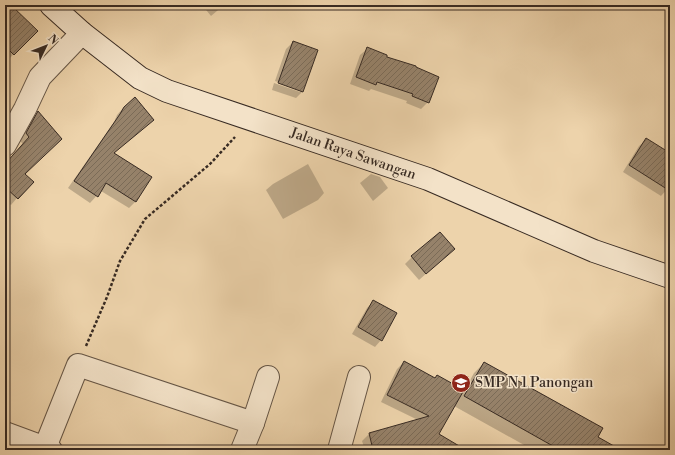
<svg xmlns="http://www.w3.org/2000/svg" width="675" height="455" viewBox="0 0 675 455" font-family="'Libre Bodoni',serif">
<defs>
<pattern id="building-hatch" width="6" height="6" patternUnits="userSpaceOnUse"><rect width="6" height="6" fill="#96826a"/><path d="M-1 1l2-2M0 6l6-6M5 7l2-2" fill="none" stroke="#7b6b57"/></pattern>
</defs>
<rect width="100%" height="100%" fill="#edd3ab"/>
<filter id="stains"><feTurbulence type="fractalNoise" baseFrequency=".005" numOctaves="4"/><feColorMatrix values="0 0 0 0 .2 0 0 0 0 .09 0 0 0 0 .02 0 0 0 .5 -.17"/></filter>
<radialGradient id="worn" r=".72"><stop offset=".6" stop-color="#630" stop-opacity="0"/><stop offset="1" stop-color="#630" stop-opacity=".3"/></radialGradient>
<!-- shadow -->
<g fill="#0003">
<polygon points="5,5 12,5 11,6 36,31 8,60 6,58 5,59"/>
<polygon points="202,5 224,5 211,16"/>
<polygon points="293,42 302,92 296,98 272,90 274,83 300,92 300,90 275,81 286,49"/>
<polygon points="367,49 386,57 428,102 421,109 406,103 407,101 371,89 369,91 350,84 360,55"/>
<polygon points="124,107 113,154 136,201 129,208 101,191 90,203 68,188 114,122 117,115"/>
<polygon points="38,113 17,198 11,205 5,200 5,164 23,144 20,141 31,119"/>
<polygon points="646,140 670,155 670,186 661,196 623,172 639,146"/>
<polygon points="308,164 324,193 318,200 283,219 266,190 273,184"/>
<polygon points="371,174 380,177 388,188 373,201 360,183"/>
<polygon points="447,255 419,280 405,264 412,257"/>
<polygon points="374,301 381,340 375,347 352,334 367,308"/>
<polygon points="404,362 435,378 437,376 464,391 474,373 484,363 597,438 619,450 533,450 454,406 424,450 365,450 362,441 369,434 418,420 381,402 397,369"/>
</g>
<!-- building -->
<g fill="url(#building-hatch)" stroke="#382b23">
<polygon points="5,5 11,5 38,31 14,55 5,46"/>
<polygon points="293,41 318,50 303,92 278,83"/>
<polygon points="367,47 387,55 387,57 416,66 416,67 439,77 429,103 412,96 413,94 377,82 376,85 356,77"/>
<polygon points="135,97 154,120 114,153 152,177 136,202 106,183 98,197 74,181 120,114 124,107"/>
<polygon points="38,111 62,139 25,174 34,182 18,199 5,187 5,164 29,137 26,133"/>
<polygon points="646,138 670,153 670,191 629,165"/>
<polygon points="440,232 455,249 426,274 411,256"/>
<polygon points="373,300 397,313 382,341 358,327"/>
<polygon points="404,361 435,378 437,375 464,390 439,434 466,450 373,450 369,433 429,416 387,395"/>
<polygon points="484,362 603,428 598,437 621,450 560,450 464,396"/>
</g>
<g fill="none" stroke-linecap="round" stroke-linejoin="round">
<!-- street casing -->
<g stroke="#655545" stroke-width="24">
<g id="street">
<polyline points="5,145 25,109 40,77 82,33"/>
<polyline points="5,433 51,450"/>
<polyline points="44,450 78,365 253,423"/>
<polyline points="242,450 253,423 268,377"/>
<polyline points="339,450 359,377"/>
</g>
</g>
<!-- secondary casing -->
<g stroke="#382b23" stroke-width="24">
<polyline id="secondary" points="51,5 82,33 140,78 167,91 428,179 594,251 670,277"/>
</g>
<!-- path -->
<polyline stroke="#382b23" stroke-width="2.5" stroke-dasharray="3 2" stroke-linecap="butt" points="86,346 107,297 120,261 145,219 210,164 235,137"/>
<!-- street -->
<use href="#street" stroke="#f3e2c8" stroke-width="22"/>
<!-- secondary -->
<use href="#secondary" stroke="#f3e2c8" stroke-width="22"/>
</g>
<!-- icons -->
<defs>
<g id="school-disc" transform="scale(1)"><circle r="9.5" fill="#8f2418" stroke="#f3e2c8"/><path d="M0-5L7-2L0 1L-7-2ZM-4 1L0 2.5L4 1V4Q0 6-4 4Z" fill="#fff"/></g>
</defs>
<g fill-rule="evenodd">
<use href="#school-disc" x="461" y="383"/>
</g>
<g text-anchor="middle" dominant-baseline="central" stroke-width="3" stroke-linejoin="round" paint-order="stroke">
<!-- street labels -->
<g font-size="14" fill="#382b23" stroke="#f3e2c8">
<text transform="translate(353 154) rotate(19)">Jalan Raya Sawangan</text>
</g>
<!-- poi labels -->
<g font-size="14" fill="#382b23" stroke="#f3e2c8" text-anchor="start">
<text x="475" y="383">SMP N 1 Panongan</text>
</g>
</g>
<!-- margin -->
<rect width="675" height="455" fill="none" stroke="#edd3ab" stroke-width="20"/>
<rect x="6" y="6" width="663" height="443" fill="none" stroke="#382b23" stroke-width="2"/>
<rect x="10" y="10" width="655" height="435" fill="none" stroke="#382b23"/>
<!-- north arrow -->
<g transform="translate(46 46) rotate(47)" stroke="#f3e2c8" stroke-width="3" paint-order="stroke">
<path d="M0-3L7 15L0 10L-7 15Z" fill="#382b23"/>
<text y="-6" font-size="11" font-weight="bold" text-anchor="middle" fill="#382b23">N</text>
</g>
<rect width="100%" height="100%" filter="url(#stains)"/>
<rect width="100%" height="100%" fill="url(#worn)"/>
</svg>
